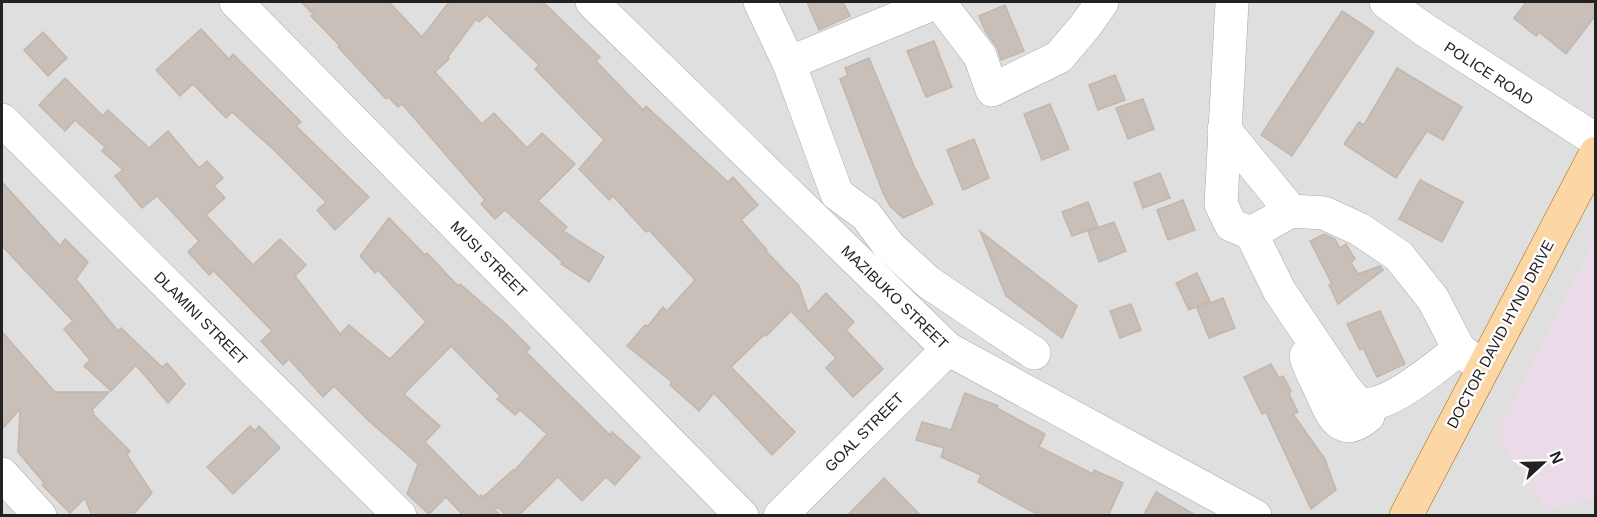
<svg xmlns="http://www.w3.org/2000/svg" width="1597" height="517" viewBox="0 0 1597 517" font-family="Helvetica,sans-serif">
<rect width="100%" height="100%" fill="#f2efe9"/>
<!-- residential -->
<rect fill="#e0dfdf" x="2" y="2" width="1593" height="513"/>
<!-- industrial -->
<polygon fill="#ebdbe8" points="1595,239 1595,498 1547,511 1496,434"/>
<!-- building -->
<g fill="#c7bfb8" stroke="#c4b6ab" stroke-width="1.5" fill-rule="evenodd">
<polygon points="301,2 389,2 422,37 449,2 543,2 600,57 596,61 643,110 646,106 728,182 733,177 758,205 741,220 767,250 766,251 799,286 808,312 826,293 854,322 846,330 883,369 853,397 826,368 836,358 791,311 766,336 765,334 731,367 795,432 772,455 714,393 699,411 670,385 672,382 627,346 645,325 648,326 663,307 667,311 695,280 649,230 646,232 613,196 609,200 579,169 604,140 535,69 539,65 487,15 479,22 476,19 448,57 449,59 435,72 482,124 494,113 527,148 542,133 575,164 538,201 567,227 563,231 604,257 589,282 561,264 563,263 505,210 495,219 481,204 485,200 402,104 398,107 388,97 386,99 338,47 340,46 311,16 313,14"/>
<polygon points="807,2 843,2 850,16 819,30"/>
<polygon points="1526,2 1589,2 1596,7 1596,15 1566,54 1539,32 1536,36 1514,18"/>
<polygon points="1005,5 1024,51 1001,60 998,49 985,31 979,16"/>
<polygon points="1342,11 1374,32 1292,156 1261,135"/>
<polygon points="201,29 229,59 233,54 301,122 296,126 369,197 335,230 317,210 326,202 274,150 232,112 226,118 193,84 180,96 156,70"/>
<polygon points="43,32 67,58 48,76 24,50"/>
<polygon points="934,41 952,87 926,97 907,51"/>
<polygon points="869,58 914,166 933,204 903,218 890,206 883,193 840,79 848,75 845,68"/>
<polygon points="1397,68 1462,107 1443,140 1427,131 1396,178 1344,144 1359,122 1364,125"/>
<polygon points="1115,75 1125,100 1098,110 1089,85"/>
<path d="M65,78L103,116L108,110L149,148L168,131L199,168L207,161L223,178L214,186L225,198L206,215L253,265L280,239L306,265L295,276L340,334L349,325L390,359L426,322L378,270L375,273L360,256L389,218L425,255L427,253L458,286L460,284L505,323L530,348L526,352L610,435L612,432L640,457L615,485L606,477L582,501L558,477L518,516H506L498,507L495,510L501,516H459L461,513L446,497L429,514L407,494L418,464L369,421L334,386L323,397L289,359L283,365L261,341L272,331L214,271L209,275L188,252L199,241L157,196L142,208L115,176L123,170L102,151L105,147L75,120L65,131L39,105ZM451,346L500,396L497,399L515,415L520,410L547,434L514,471L513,470L483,497L481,495L479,497L425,442L440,426L404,394Z"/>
<polygon points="1143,99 1154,129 1128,139 1116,108"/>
<polygon points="1050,104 1069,149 1042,160 1024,114"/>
<polygon points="974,139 989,178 963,190 947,150"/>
<polygon points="1160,173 1170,198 1143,208 1134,183"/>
<polygon points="1420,180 1463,202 1442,242 1399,219"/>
<polygon points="2,182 60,246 65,239 88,262 76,279 118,331 121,328 162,367 167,363 185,384 168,403 136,365 111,391 84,366 90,360 64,329 73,321 2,246"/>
<polygon points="1183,200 1195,230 1168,240 1157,210"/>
<polygon points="1088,202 1098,227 1072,236 1062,212"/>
<polygon points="1114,222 1126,251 1099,262 1088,231"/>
<polygon points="980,231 1077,306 1062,338 1006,296"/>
<polygon points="1324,234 1335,239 1340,248 1346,244 1355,259 1351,263 1358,274 1380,266 1383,270 1338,304 1329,285 1332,284 1310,241"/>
<polygon points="1197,273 1210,301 1189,310 1176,283"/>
<polygon points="1223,298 1235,328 1209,338 1197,308"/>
<polygon points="1131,304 1141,330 1120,338 1110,311"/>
<polygon points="1380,311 1405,364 1377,377 1363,348 1360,350 1347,324"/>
<polygon points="2,332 55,392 109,392 92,410 94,413 93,414 130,451 127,455 152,493 132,516 92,516 85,498 70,513 42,485 44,483 18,452 20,409 2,429"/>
<polygon points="1271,364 1279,378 1283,376 1291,391 1289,394 1298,412 1293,414 1325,459 1336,490 1311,509 1266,412 1262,414 1244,377"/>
<polygon points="965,393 998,406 997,408 1045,434 1039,447 1093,474 1094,470 1123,483 1108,516 1040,516 978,482 981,475 941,457 944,448 916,440 922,422 951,430"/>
<polygon points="250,426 255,431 259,426 280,448 233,494 207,467"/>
<polygon points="884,478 921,516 847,516"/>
<polygon points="1156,492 1197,516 1143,516"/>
</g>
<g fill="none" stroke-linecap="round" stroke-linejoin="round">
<!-- minor casing -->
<g stroke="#a9a9a9" stroke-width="34">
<g id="minor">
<polyline points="236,2 742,516"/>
<polyline points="592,2 948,349 1255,516"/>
<polyline points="760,2 789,63 837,194 866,215 889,246 928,282 1034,353"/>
<polyline points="939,2 980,56 992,90 1059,57 1086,25 1102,2"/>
<path d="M1232,2L1221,204L1231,225L1251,233L1279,290L1346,390C1350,394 1355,401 1360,403C1383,413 1441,363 1459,349L1482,367"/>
<polyline points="1386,2 1425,30 1596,140"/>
<polyline points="789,63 937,2"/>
<polyline points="2,120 400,516"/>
<polyline points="1224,129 1291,211"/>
<polyline points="1251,233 1291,211 1324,213 1359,229 1399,256 1433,299 1459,349"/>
<path d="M1306,356C1309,368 1316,380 1321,391C1331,414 1341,440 1368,416L1369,405"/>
<polyline points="2,474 40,516"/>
<polyline points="780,516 948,349"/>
</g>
</g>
<!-- major casing -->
<g stroke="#a06b00" stroke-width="34">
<polyline id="major" points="1406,516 1596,153"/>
</g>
<!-- minor -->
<use href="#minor" stroke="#fff" stroke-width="33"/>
<!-- major -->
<use href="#major" stroke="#fcd6a4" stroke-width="33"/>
</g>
<g text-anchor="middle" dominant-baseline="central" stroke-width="5" stroke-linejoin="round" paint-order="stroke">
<!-- street labels -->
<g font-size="15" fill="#222" stroke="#fff">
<text transform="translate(1489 73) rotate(33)">POLICE ROAD</text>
<text transform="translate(489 259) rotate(45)">MUSI STREET</text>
<text transform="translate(895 297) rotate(44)">MAZIBUKO STREET</text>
<text transform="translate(201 318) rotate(45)">DLAMINI STREET</text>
<text transform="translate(1500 334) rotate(-62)">DOCTOR DAVID HYND DRIVE</text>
<text transform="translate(864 432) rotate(-45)">GOAL STREET</text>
</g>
</g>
<!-- border -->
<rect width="1597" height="517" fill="none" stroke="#222222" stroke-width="6"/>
<!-- north arrow -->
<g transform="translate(1543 463) rotate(68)" stroke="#ffffff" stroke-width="4.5" paint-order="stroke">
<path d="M0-4.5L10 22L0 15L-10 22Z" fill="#222222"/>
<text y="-9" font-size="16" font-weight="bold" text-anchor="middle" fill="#222222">N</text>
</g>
</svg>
